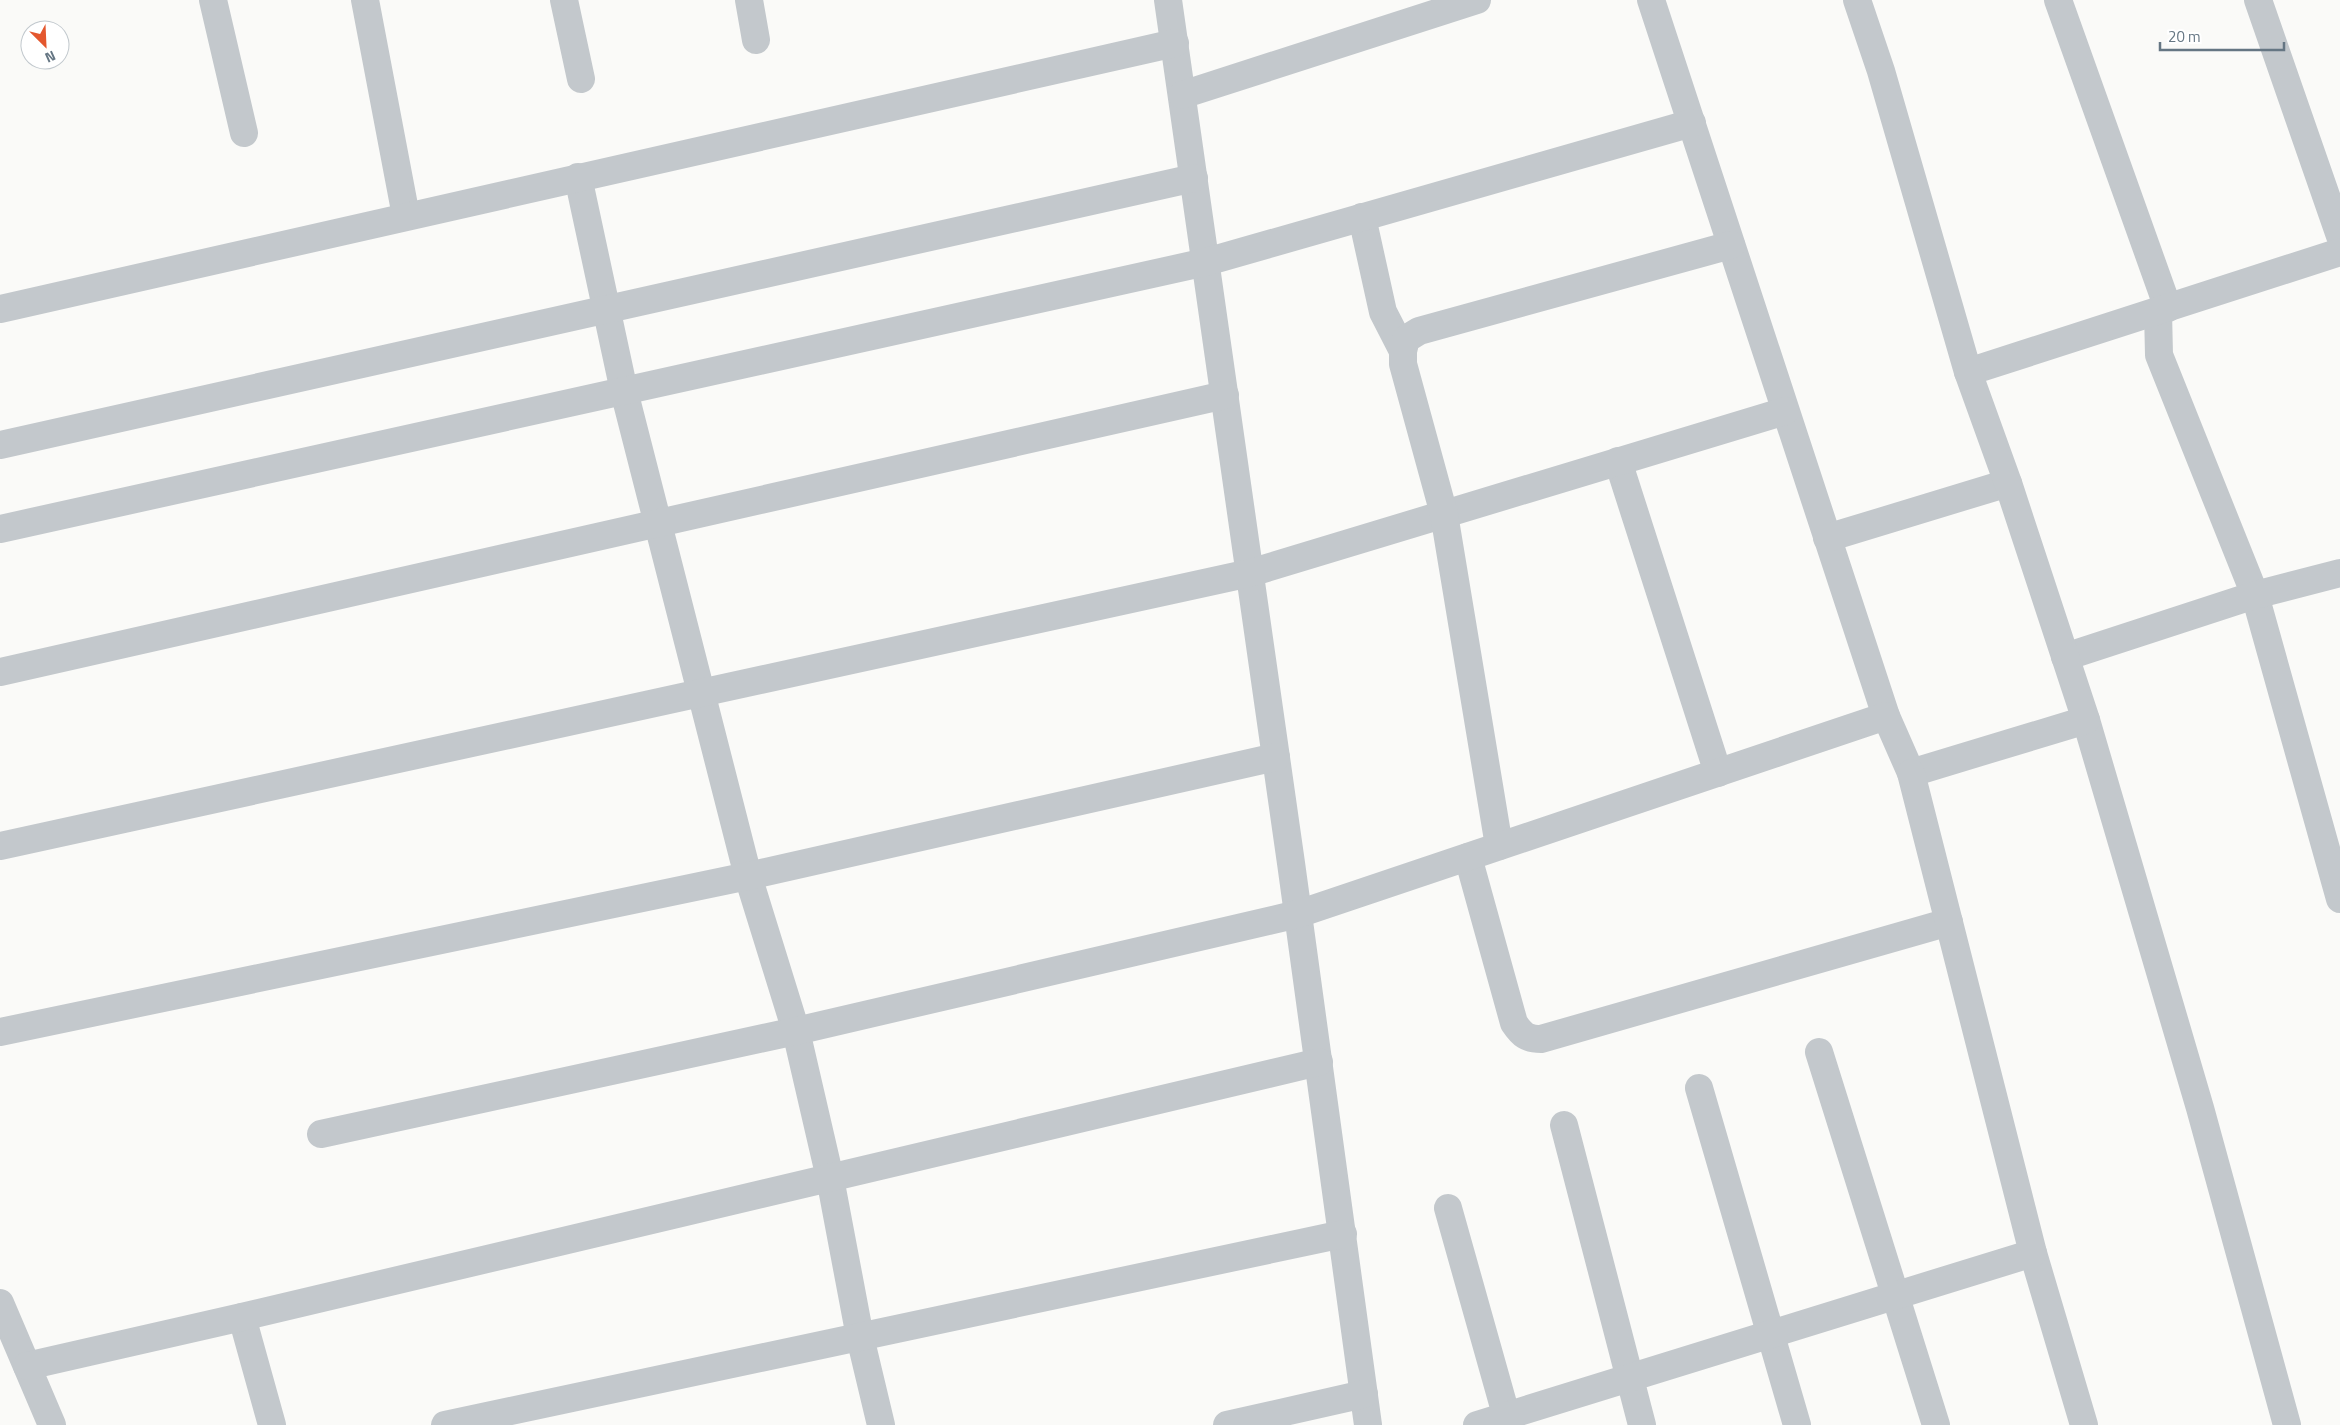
<svg xmlns="http://www.w3.org/2000/svg" width="2340" height="1425" viewBox="0 0 2340 1425" font-family="'Titillium Web',sans-serif">
<rect width="100%" height="100%" fill="#fafaf8"/>
<g fill="none" stroke-linecap="round" stroke-linejoin="round">
<!-- minor -->
<g stroke="#c3c8cc" stroke-width="28">
<polyline points="213,0 244,133"/>
<polyline points="365,0 406,216"/>
<polyline points="564,0 581,79"/>
<polyline points="749,0 756,40"/>
<polyline points="1168,0 1291,863 1368,1425"/>
<polyline points="1651,0 1886,716"/>
<polyline points="2058,0 2168,308"/>
<polyline points="2258,0 2340,236"/>
<polyline points="1182,95 1477,0"/>
<polyline points="578,177 624,391 748,876 796,1031 830,1178 860,1337 881,1425"/>
<polyline points="1362,217 1383,312 1403,351"/>
<polyline points="0,309 1175,43"/>
<polyline points="2158,311 2159,355 2255,595 2340,899"/>
<polyline points="1968,372 2340,252"/>
<polyline points="0,445 1194,178"/>
<polyline points="1618,461 1718,773"/>
<polyline points="0,529 1206,262 1692,123"/>
<polyline points="1827,538 2008,483"/>
<polyline points="2065,657 2255,595 2340,573"/>
<polyline points="0,672 1225,395"/>
<polyline points="2086,720 2200,1108 2287,1425"/>
<polyline points="0,846 1250,573 1785,411"/>
<polyline points="1499,846 1444,514 1403,364 1403,351 1406,339 1419,331 1731,245"/>
<path d="M1468,857L1514,1023C1522,1035 1527,1039 1541,1039L1949,922"/>
<polyline points="0,1032 748,876 1276,757"/>
<polyline points="1819,1052 1936,1425"/>
<polyline points="1699,1088 1797,1425"/>
<polyline points="1564,1125 1642,1425"/>
<polyline points="321,1134 796,1031 1298,914 1886,716 1911,773 2086,720 2008,483 1968,372 1881,71 1857,0"/>
<polyline points="1448,1208 1509,1425"/>
<polyline points="2033,1253 2084,1425"/>
<polyline points="0,1303 52,1425"/>
<polyline points="242,1317 272,1425"/>
<polyline points="27,1366 242,1317 1319,1062"/>
<polyline points="445,1425 1343,1234"/>
<polyline points="1227,1425 1364,1394"/>
<polyline points="1477,1425 2033,1253 1911,773"/>
</g>
</g>
<!-- north arrow -->
<g transform="translate(45 45) rotate(156)"><circle r="24" fill="#ffffff" stroke="#c1c8cd"/>
<path d="M0-4L9 19L0 12L-9 19Z" fill="#e4572e"/>
<text y="-8" font-size="14" font-weight="bold" text-anchor="middle" fill="#657683">N</text>
</g>
<!-- scale -->
<path d="M2160 42v8h124v-8" fill="none" stroke="#657683" stroke-width="2.5"/>
<text x="2168" y="42" font-size="15" fill="#657683" stroke="#ffffff" stroke-width="4" paint-order="stroke">20 m</text>
</svg>
